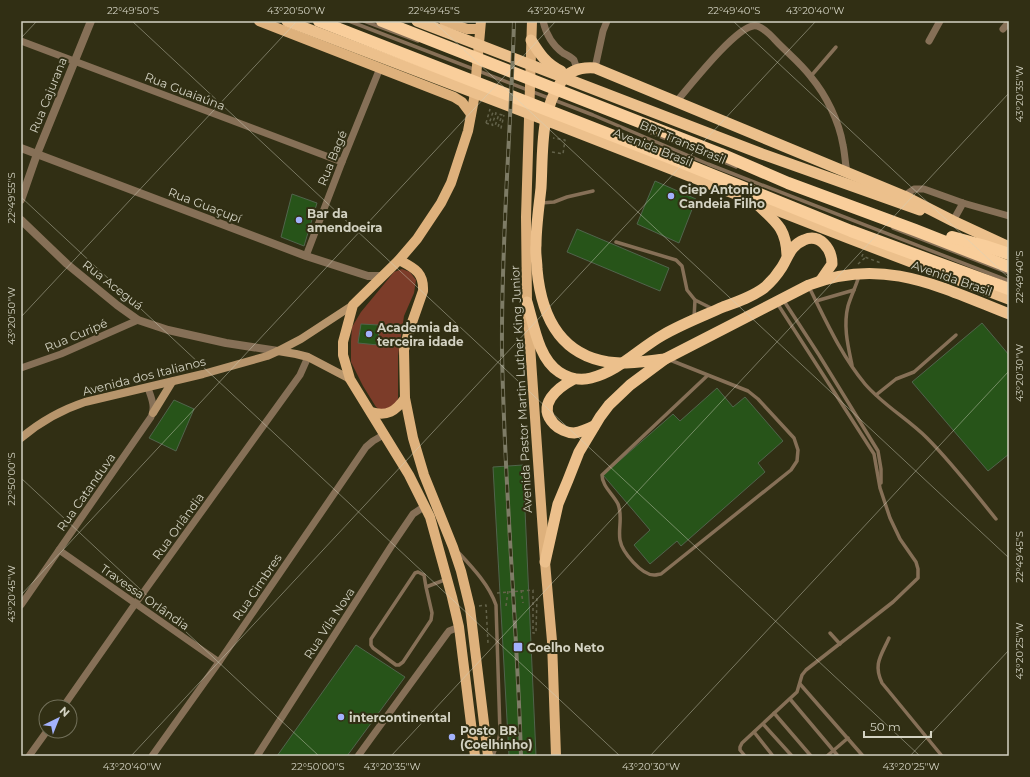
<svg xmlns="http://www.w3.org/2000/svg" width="1030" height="777" viewBox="0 0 1030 777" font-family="Montserrat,sans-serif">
<rect width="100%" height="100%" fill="#312f14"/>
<!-- green -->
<polygon fill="#7c3c29" points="402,269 410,272 416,280 414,293 404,316 398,356 398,398 395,408 385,413 376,407 363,386 351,362 351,341 352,327 361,312 394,272"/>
<!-- building -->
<g fill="#275419" stroke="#51644c">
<polygon points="655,181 696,199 679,243 637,224"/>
<polygon points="292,194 317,203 304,246 281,237"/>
<polygon points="577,229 669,268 660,291 567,252"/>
<polygon points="982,323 1009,355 1009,454 988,471 912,382"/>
<polygon points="361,324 379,325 378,345 358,343"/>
<polygon points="717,388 733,407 745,397 783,441 758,463 765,472 681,546 677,541 650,564 634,545 650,530 603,475 673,414 680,421"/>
<polygon points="174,400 194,409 176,451 149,438"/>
<polygon points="523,465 536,756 509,756 493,467"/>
<polygon points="356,645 405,677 347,756 277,756"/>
</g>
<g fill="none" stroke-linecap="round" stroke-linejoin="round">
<!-- path -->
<g stroke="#64634b" stroke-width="1.5" stroke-dasharray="3 3" stroke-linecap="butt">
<polyline points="486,123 490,109"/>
<polyline points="486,123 489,124 493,112 496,113 492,125 495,126 499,114 502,115 498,127 501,128 504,115"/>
<polyline points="552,152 563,154 565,140 553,138"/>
<polyline points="863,254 862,256 881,263"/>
<polyline points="858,264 866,257"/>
<polyline points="521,590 523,603"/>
<polyline points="497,593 533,590 533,633 536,633 537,596 538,596"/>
<polyline points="479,606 486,605 488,643 491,643"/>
<polyline points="506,606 508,591"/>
</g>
<!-- service -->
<g stroke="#867057" stroke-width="3.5">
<polyline points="349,21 593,115 708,164 1009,281"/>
<polyline points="364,21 418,41"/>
<polyline points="811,76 836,47"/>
<polyline points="651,133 736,167"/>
<polyline points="541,203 554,202 567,197 593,191"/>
<polyline points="893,228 1009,273"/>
<polyline points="616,242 676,260 682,266 687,290 695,300"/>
<path d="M809,287C826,321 841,355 865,384C883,405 908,419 927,438C952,463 974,492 996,519"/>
<polyline points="784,301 819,355 878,451 881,469 881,483"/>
<polyline points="816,301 854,290"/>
<polyline points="694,318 695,300 713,309"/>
<path d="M670,360L748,391L758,399L794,438L798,450L797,461L791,470L661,574C659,574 657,575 655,575C642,576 622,552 620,540C618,528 623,516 618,504C613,494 602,486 602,475L708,375"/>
<path d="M852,365C848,346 843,326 848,306C851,296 856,286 859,276"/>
<polyline points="876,395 896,379 914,372 956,335"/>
<path d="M459,553C473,568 489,585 496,605L500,733L498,742L493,756"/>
<polyline points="426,587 432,613 431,620 403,662 399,665 396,665 373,648 371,645 371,639 415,573 418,572 424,575 426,587 447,579"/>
<polyline points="830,633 840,644"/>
<path d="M889,638C881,656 873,664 882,683L942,756"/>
<polyline points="800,684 863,756"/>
<polyline points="790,699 838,756"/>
<polyline points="774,713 811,756"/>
<polyline points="763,724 792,756"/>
<polyline points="754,732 773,756"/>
<polyline points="745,756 740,750 740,747 742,743 797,692 802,675 806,670 893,602 918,578 918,569 916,562 900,539 890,518 880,488 874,454 777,303"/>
<polyline points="827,756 848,738"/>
</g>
<!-- minor -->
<g stroke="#867057" stroke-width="7">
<path d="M543,21C546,34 552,45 563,53C567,55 571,57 574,60L577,69"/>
<polyline points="1003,29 1009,22"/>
<polyline points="21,41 342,162"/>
<polyline points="929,41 940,21"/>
<polyline points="595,68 603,31 607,21"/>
<path d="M676,102C690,86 734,29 753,26C762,24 773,38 779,44C790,55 802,65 811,77C826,95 839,121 843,145C845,154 845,163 847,172"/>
<polyline points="904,196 914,189 924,189 963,203 1009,216"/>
<polyline points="953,221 963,203"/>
<polyline points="306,256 342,162 380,68"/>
<polyline points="21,368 61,354 138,320"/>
<polyline points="59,550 219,662"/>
<path d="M21,605L151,417C156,407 151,397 148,388"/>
<polyline points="63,707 135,604 300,375 308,357"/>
<polyline points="29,756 47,731"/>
<polyline points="152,756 219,662 366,447 373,441 385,434"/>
<polyline points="257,756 392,545 413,514 425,506"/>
<polyline points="358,756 446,635 449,631 459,627"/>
</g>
<!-- tertiary -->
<g stroke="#867057" stroke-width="8">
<polyline points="21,148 306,256 368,276 382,276"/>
<polyline points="21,200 37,154 91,21"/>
<polyline points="21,220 67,264 117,305 138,320 168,330 226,343 278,351"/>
</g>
<!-- secondary -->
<g stroke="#b7956c" stroke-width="8">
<polyline points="278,351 296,354 308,357 350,379"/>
<polyline points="153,413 172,382"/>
<path d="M21,438C41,421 61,410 85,402L203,374L267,356L278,351L301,339L353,305"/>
</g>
<!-- primary -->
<g stroke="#deb17c" stroke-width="10">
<polyline points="259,21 454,97 462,102 471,114"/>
<polyline points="444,21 467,29 480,29"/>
<polyline points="532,21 526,217 527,302 545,562 552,641 556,756"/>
<path d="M399,260C414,268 424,272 423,291L408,334L404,350L405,398L413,438L424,475L453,547L461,571L470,608L488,756"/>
<path d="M371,412C387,417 396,411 405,398"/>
<polyline points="475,756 459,627 452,597 430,517 409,475 350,379 343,355 343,342 353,305 399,260 417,239 441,203 451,183 468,131 474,99 481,21"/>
</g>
<!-- trunk -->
<g stroke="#ecc08c" stroke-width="11">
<polyline points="287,21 569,129 848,238 1009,299"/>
<polyline points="417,21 762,154 920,210"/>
<path d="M531,40C539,53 546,64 561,71"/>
<path d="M759,206C777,223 786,229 787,255"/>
<path d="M527,302C534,325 538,358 559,372C568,378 580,381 591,378C619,371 638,349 663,335C682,324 703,316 723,307C737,302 752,297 764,288C771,282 777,275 782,267C788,257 791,245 804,240C820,233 832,249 832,264L821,280"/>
<path d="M665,359C646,361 626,365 608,362C558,354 541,314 537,269C537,261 535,253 536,245C536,226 539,207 541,188C543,153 540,111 561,82C569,70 582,67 595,68L904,196L953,221L1009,247"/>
<path d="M574,379C557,388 536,405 554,424C559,429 567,433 574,433C581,432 588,429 594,426"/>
<path d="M545,562L558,504L568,480L579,452L600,417L609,405L630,385L665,359L809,285C883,256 940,287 1009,314"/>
</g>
<!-- motorway -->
<g stroke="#f9ce9b" stroke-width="12">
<polyline points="319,21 678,161 851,231 1009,289"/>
<polyline points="382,21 721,154 788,183 915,230 1009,267"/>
<polyline points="952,237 985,246 1009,254"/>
</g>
<!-- rail casing -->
<g stroke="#7e7c66" stroke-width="4">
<path id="rail" d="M514,21C511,131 501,240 502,350C504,485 517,621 521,756"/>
</g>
<!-- rail -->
<use href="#rail" stroke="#312f14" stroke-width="2.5" stroke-dasharray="8" stroke-linecap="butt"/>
</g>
<!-- ticks -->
<path fill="none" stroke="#d3d2c2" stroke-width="1" stroke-opacity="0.45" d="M132,21L920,756M433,21L1009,558M733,21L1009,278M21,38L37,21M21,197L620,756M21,317L297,21M21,478L319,756M21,595L556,21M131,756L816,21M391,756L1009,93M650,756L1009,371M910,756L1009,650"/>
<!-- markers -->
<g fill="#a3b2fd" stroke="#312f14" stroke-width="1.5">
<circle cx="671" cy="196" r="4"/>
<circle cx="299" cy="220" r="4"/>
<circle cx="369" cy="334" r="4"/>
<rect x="513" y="642" width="10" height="10" rx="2"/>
<circle cx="341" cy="717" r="4"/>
<circle cx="452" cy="737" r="4"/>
</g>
<g text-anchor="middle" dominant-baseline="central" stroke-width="4" stroke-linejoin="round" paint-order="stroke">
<!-- street labels -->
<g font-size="12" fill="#d3d2c2" stroke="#312f14">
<text transform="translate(185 91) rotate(21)">Rua Guaiaúna</text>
<text transform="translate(48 95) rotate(-68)">Rua Cajurana</text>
<text transform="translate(683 142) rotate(23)">BRT TransBrasil</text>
<text transform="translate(653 147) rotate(22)">Avenida Brasil</text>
<text transform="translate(332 158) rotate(-68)">Rua Bagé</text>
<text transform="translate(205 205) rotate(21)">Rua Guaçupí</text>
<text transform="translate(952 278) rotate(19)">Avenida Brasil</text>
<text transform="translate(113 285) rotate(38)">Rua Aceguá</text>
<text transform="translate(76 335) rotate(-23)">Rua Curipé</text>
<text transform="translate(144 376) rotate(-14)">Avenida dos Italianos</text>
<text transform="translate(521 389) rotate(-93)">Avenida Pastor Martin Luther King Junior</text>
<text transform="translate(86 492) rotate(-55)">Rua Catanduva</text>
<text transform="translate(178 526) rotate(-54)">Rua Orlândia</text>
<text transform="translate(257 587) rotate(-56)">Rua Cimbres</text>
<text transform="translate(145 597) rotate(35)">Travessa Orlândia</text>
<text transform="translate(329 623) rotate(-57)">Rua Vila Nova</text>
</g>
<!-- poi labels -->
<g font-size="12" font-weight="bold" fill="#d3d2c2" stroke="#312f14" text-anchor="start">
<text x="679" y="189">Ciep Antonio<tspan x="679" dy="14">Candeia Filho</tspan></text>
<text x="307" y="213">Bar da<tspan x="307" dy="14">amendoeira</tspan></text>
<text x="377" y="327">Academia da<tspan x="377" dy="14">terceira idade</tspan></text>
<text x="527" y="647">Coelho Neto</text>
<text x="349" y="717">intercontinental</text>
<text x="460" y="730">Posto BR<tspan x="460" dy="14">(Coelhinho)</tspan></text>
</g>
</g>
<!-- border -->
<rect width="1030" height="777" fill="none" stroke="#312f14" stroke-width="44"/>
<!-- north arrow -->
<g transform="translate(58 719) rotate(43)"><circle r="19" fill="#312f14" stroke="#72705a"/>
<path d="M0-3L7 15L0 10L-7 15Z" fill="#a3b2fd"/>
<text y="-6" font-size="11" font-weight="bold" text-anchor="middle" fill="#d3d2c2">N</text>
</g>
<!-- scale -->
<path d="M864 731v6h67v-6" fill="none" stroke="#d3d2c2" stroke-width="2"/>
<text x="870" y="731" font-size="12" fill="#d3d2c2" stroke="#312f14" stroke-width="3" paint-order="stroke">50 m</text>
<rect x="22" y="22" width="986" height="733" fill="none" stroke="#d3d2c2" stroke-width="1.5"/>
<g font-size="10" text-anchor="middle" fill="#d3d2c2">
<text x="133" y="14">22°49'50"S</text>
<text x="296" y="14">43°20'50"W</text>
<text x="434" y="14">22°49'45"S</text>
<text x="556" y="14">43°20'45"W</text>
<text x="734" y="14">22°49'40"S</text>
<text x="815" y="14">43°20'40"W</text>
<text transform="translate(1019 94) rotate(-90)" y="4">43°20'35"W</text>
<text transform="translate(11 198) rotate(-90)" y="4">22°49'55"S</text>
<text transform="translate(1019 277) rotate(-90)" y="4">22°49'40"S</text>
<text transform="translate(11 316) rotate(-90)" y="4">43°20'50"W</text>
<text transform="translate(1019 373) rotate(-90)" y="4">43°20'30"W</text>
<text transform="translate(11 479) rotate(-90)" y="4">22°50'00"S</text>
<text transform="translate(1019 557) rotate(-90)" y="4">22°49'45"S</text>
<text transform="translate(11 594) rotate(-90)" y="4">43°20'45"W</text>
<text transform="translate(1019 651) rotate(-90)" y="4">43°20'25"W</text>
<text x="132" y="770">43°20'40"W</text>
<text x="318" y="770">22°50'00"S</text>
<text x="392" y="770">43°20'35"W</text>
<text x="651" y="770">43°20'30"W</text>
<text x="911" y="770">43°20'25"W</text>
</g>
</svg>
